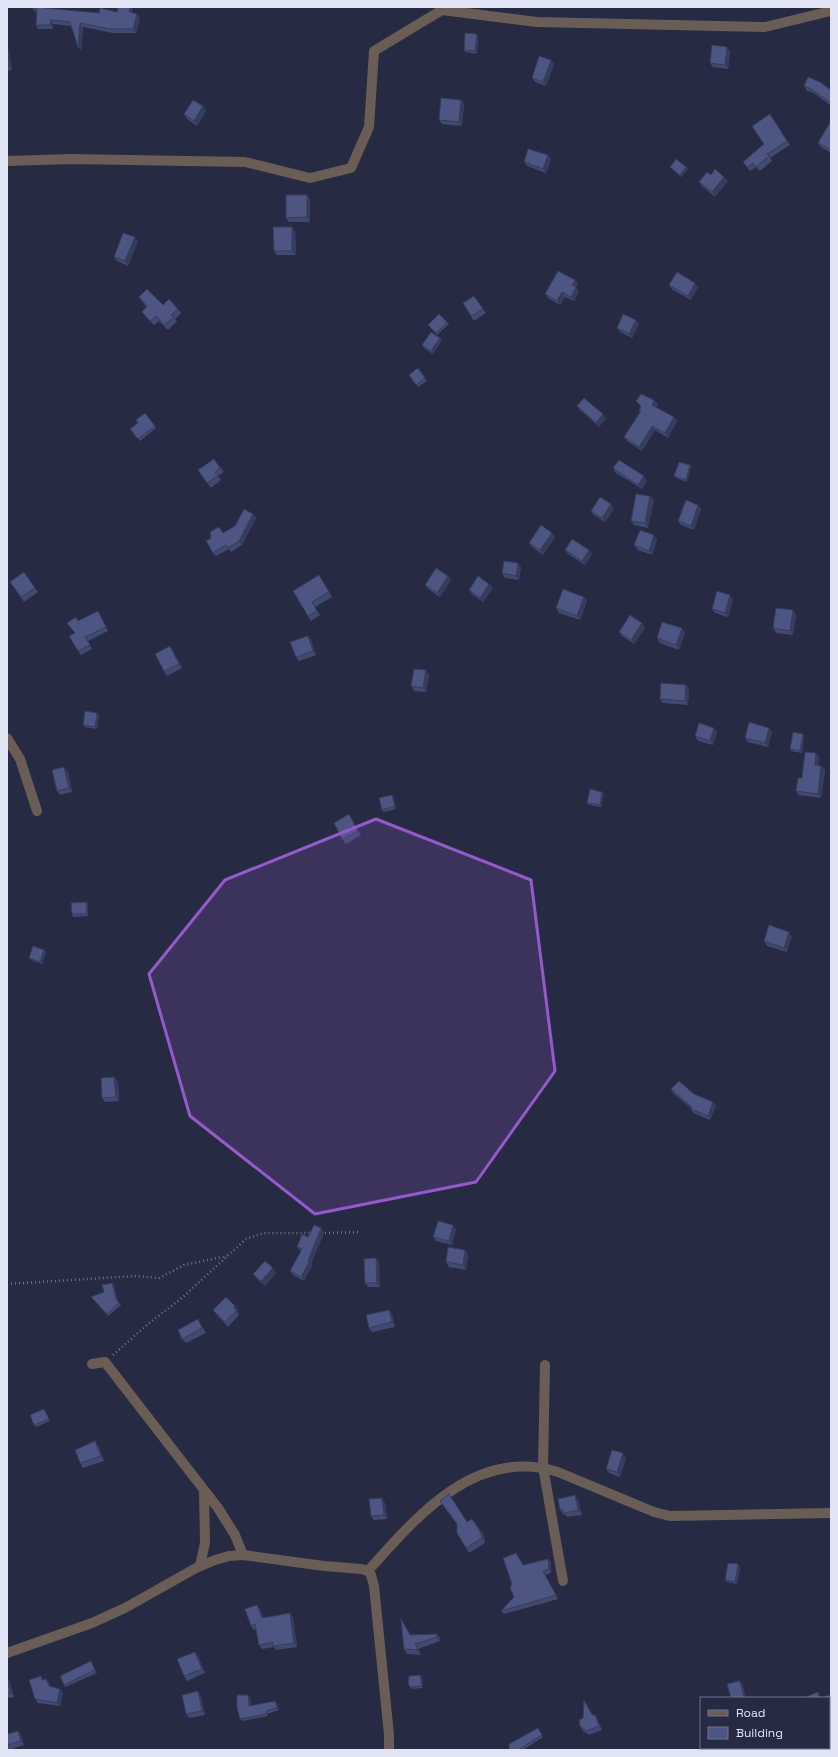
<svg xmlns="http://www.w3.org/2000/svg" width="838" height="1757" viewBox="0 0 838 1757" font-family="'Space Grotesk',sans-serif">
<rect width="100%" height="100%" fill="#262a42"/>
<g fill="none" stroke-linecap="round" stroke-linejoin="round">
<!-- path -->
<g stroke="#707488" stroke-width="2.5" stroke-dasharray="1 3" stroke-linecap="butt">
<polyline points="321,1233 361,1232"/>
<polyline points="7,1284 136,1276 159,1278 184,1265 227,1256"/>
<polyline points="113,1355 148,1324 183,1297 246,1239 264,1233 314,1233"/>
</g>
<!-- minor -->
<g stroke="#6a5d56" stroke-width="10">
<polyline points="7,161 71,159 245,162 310,178 351,168 369,127 374,51 442,10 537,22 765,27 831,11"/>
<polyline points="7,738 20,759 37,811"/>
<polyline points="92,1364 105,1362 218,1508 235,1535 243,1555"/>
<polyline points="545,1365 543,1467 563,1581"/>
<polyline points="200,1566 205,1543 204,1491"/>
<path d="M368,1571C417,1516 476,1446 558,1472L654,1512L670,1516L831,1513"/>
<polyline points="7,1653 92,1623 125,1608 196,1568 215,1560 229,1556 243,1555 324,1566 361,1569 368,1571 371,1575 374,1586 389,1735 389,1750"/>
</g>
</g>
<!-- wall -->
<g fill="#424971">
<polygon points="32,7 50,7 49,9 99,13 117,12 132,13 140,18 136,33 113,33 83,27 81,51 71,26 53,24 53,29 38,29 36,25 37,13 36,13"/>
<polygon points="478,37 477,54 465,52 464,50"/>
<polygon points="7,47 9,51 12,70 7,71"/>
<polygon points="727,47 730,52 728,69 713,67 710,63"/>
<polygon points="551,60 554,64 546,86 535,82 532,78"/>
<polygon points="804,86 831,90 831,106 814,93 807,91"/>
<polygon points="461,100 464,104 462,126 442,124 439,120"/>
<polygon points="203,106 206,111 197,126 187,119 184,114"/>
<polygon points="773,119 790,145 770,158 772,161 760,171 756,167 750,171 743,162 764,144"/>
<polygon points="831,121 831,153 821,147 818,143"/>
<polygon points="548,155 551,159 546,173 527,166 524,162"/>
<polygon points="670,167 686,167 688,169 681,177 672,169"/>
<polygon points="724,177 728,181 715,197 702,186 699,182"/>
<polygon points="310,199 310,222 289,222 286,218"/>
<polygon points="295,231 296,255 277,255 274,251"/>
<polygon points="138,241 128,266 117,261 114,257"/>
<polygon points="575,280 578,284 576,287 579,291 574,301 565,297 560,305 548,298 545,294"/>
<polygon points="669,285 698,287 691,300 673,290"/>
<polygon points="474,296 486,313 474,321 463,303"/>
<polygon points="139,297 163,305 178,309 181,313 175,319 177,321 168,330 159,321 154,325 145,316 142,312 146,307"/>
<polygon points="447,322 449,324 437,335 428,325"/>
<polygon points="639,324 632,338 620,332 617,328"/>
<polygon points="440,338 442,340 433,354 424,348 422,345"/>
<polygon points="418,368 427,381 418,387 409,375"/>
<polygon points="654,400 658,404 656,407 674,417 677,421 668,438 655,430 642,451 627,441 624,437 640,412 639,411 641,407 636,401"/>
<polygon points="577,406 606,418 599,427 580,410"/>
<polygon points="145,413 156,428 140,441 130,429 138,423"/>
<polygon points="214,459 224,472 218,476 221,480 211,488 198,470"/>
<polygon points="690,465 691,467 687,482 676,478 674,476"/>
<polygon points="613,468 647,481 642,489 616,473"/>
<polygon points="650,496 654,500 648,528 634,525 631,521"/>
<polygon points="698,505 701,509 694,530 681,525 678,521"/>
<polygon points="614,509 605,522 594,515 591,511"/>
<polygon points="253,514 256,518 242,545 231,552 229,549 216,556 213,553 211,538 223,533 235,526"/>
<polygon points="555,537 543,555 532,547 529,543"/>
<polygon points="657,540 652,555 638,550 634,545"/>
<polygon points="565,550 592,554 585,565 568,554"/>
<polygon points="521,567 519,580 505,578 502,573"/>
<polygon points="319,575 332,597 315,607 320,615 311,621 308,616"/>
<polygon points="451,580 440,597 428,589 425,585"/>
<polygon points="10,582 35,588 38,592 24,602"/>
<polygon points="493,588 483,602 472,594 469,590"/>
<polygon points="584,597 587,601 580,620 559,613 556,608"/>
<polygon points="733,600 728,617 715,613 712,609"/>
<polygon points="793,610 796,615 793,635 776,633 773,628"/>
<polygon points="98,611 108,631 88,641 92,649 81,655 78,651 75,633 78,621"/>
<polygon points="642,623 645,628 634,644 622,636 619,632"/>
<polygon points="685,633 679,650 660,643 657,638"/>
<polygon points="308,636 311,640 316,655 299,661 296,657"/>
<polygon points="173,651 182,668 167,676 164,671"/>
<polygon points="429,675 426,692 414,691 411,686"/>
<polygon points="686,685 689,690 688,705 663,703 660,699"/>
<polygon points="97,713 99,715 97,729 85,727 83,725"/>
<polygon points="714,728 717,732 713,745 698,741 695,736"/>
<polygon points="769,728 772,732 768,747 748,742 745,738"/>
<polygon points="804,736 802,753 791,751 790,749"/>
<polygon points="819,757 818,765 821,766 825,770 821,798 799,795 796,791 802,778"/>
<polygon points="64,767 68,772 72,792 60,795 57,791"/>
<polygon points="604,794 601,807 589,805 587,803"/>
<polygon points="392,795 393,797 396,809 384,812 382,810"/>
<polygon points="352,819 361,835 346,844 342,839"/>
<polygon points="86,902 88,904 88,916 73,917 72,914"/>
<polygon points="792,936 787,952 767,946 764,941"/>
<polygon points="44,950 46,952 42,964 31,960 29,958"/>
<polygon points="114,1077 118,1082 119,1101 105,1102 102,1098"/>
<polygon points="671,1089 694,1094 716,1106 710,1120 693,1113 691,1109 691,1108 673,1093"/>
<polygon points="321,1228 324,1233 311,1264 312,1266 304,1281 293,1275 290,1271 301,1251 297,1247 308,1237"/>
<polygon points="456,1229 452,1245 436,1241 433,1237"/>
<polygon points="465,1250 468,1254 466,1270 449,1267 446,1262"/>
<polygon points="376,1258 379,1263 380,1287 368,1287 365,1283"/>
<polygon points="276,1273 265,1286 256,1278 253,1274"/>
<polygon points="114,1285 117,1300 121,1305 108,1316 91,1297 104,1292"/>
<polygon points="235,1306 238,1310 237,1312 239,1315 228,1327 216,1314 213,1310"/>
<polygon points="389,1310 392,1314 395,1327 372,1332 369,1328"/>
<polygon points="198,1319 206,1333 186,1343 182,1339"/>
<polygon points="44,1409 50,1421 36,1427 34,1425"/>
<polygon points="98,1445 104,1461 83,1468 80,1463"/>
<polygon points="626,1458 620,1477 609,1473 606,1469"/>
<polygon points="578,1500 582,1515 567,1517 565,1514 564,1515 560,1510"/>
<polygon points="385,1503 387,1519 374,1520 371,1516"/>
<polygon points="467,1522 479,1529 483,1533 485,1543 469,1553 466,1548"/>
<polygon points="548,1559 551,1563 551,1573 545,1575 558,1599 504,1614 501,1611 514,1597 523,1565"/>
<polygon points="740,1567 737,1584 727,1582 725,1580"/>
<polygon points="257,1605 260,1609 263,1617 293,1617 297,1647 276,1650 274,1647 262,1649 259,1645 256,1629 254,1630 251,1626"/>
<polygon points="401,1619 411,1635 437,1634 440,1638 440,1641 418,1649 421,1655 407,1654 404,1649"/>
<polygon points="198,1656 205,1673 187,1681 184,1676"/>
<polygon points="92,1664 97,1673 65,1687 64,1685"/>
<polygon points="422,1677 423,1688 412,1689 408,1683"/>
<polygon points="7,1678 10,1682 14,1697 7,1698"/>
<polygon points="44,1679 46,1679 49,1682 50,1687 60,1689 63,1693 60,1706 38,1703 35,1699"/>
<polygon points="248,1695 250,1697 251,1706 277,1703 279,1710 267,1714 268,1716 242,1721 240,1719"/>
<polygon points="829,1695 831,1698 831,1718 829,1719 829,1698 803,1698 821,1696 822,1698"/>
<polygon points="201,1696 205,1715 189,1718 186,1714"/>
<polygon points="584,1700 593,1715 595,1715 598,1720 602,1730 589,1735 583,1731 580,1726 583,1718"/>
<polygon points="538,1728 543,1737 523,1750 509,1750"/>
<polygon points="18,1731 21,1735 24,1745 9,1750 7,1750 7,1734"/>
</g>
<!-- shaded-wall -->
<g fill="#363c5c">
<polygon points="46,7 50,7 48,12 45,8"/>
<polygon points="130,7 133,7 131,16 129,12"/>
<polygon points="137,14 140,18 136,33 133,29"/>
<polygon points="51,20 53,24 53,29 50,25"/>
<polygon points="80,23 83,27 81,51 78,47"/>
<polygon points="477,34 478,37 477,54 475,51"/>
<polygon points="7,47 9,51 12,70 9,66"/>
<polygon points="727,47 730,52 728,69 725,65"/>
<polygon points="551,60 554,64 546,86 543,82"/>
<polygon points="461,100 464,104 462,126 459,122"/>
<polygon points="203,106 206,111 197,126 194,121"/>
<polygon points="548,155 551,159 546,173 543,169"/>
<polygon points="686,167 688,169 681,177 680,175"/>
<polygon points="724,177 728,181 715,197 712,192"/>
<polygon points="307,195 310,199 310,222 307,217"/>
<polygon points="292,227 295,231 296,255 292,251"/>
<polygon points="135,237 138,241 128,266 125,261"/>
<polygon points="575,280 578,284 576,287 579,291 574,301 571,297 572,285"/>
<polygon points="695,283 698,287 691,300 688,296"/>
<polygon points="562,292 565,297 560,305 557,301"/>
<polygon points="636,320 639,324 632,338 629,334"/>
<polygon points="440,338 442,340 433,354 431,351"/>
<polygon points="654,400 658,404 655,409 652,405"/>
<polygon points="603,414 606,418 599,427 596,423"/>
<polygon points="674,417 677,421 668,438 665,433"/>
<polygon points="652,426 655,430 642,451 639,447"/>
<polygon points="690,465 691,467 687,482 686,480"/>
<polygon points="644,476 647,481 642,489 638,485"/>
<polygon points="650,496 654,500 648,528 645,523"/>
<polygon points="611,504 614,509 605,522 602,518"/>
<polygon points="698,505 701,509 694,530 691,526"/>
<polygon points="253,514 256,518 242,545 239,541"/>
<polygon points="552,533 555,537 543,555 540,550"/>
<polygon points="654,535 657,540 652,555 649,551"/>
<polygon points="589,550 592,554 585,565 582,561"/>
<polygon points="518,563 521,567 519,580 516,576"/>
<polygon points="448,576 451,580 440,597 437,593"/>
<polygon points="489,584 493,588 483,602 480,598"/>
<polygon points="730,595 733,600 728,617 725,613"/>
<polygon points="584,597 587,601 580,620 577,616"/>
<polygon points="793,610 796,615 793,635 790,631"/>
<polygon points="642,623 645,628 634,644 631,640"/>
<polygon points="682,628 685,633 679,650 676,645"/>
<polygon points="308,636 311,640 316,655 313,651"/>
<polygon points="170,646 173,651 182,668 179,664"/>
<polygon points="426,670 429,675 426,692 423,688"/>
<polygon points="686,685 689,690 688,705 685,701"/>
<polygon points="97,713 99,715 97,729 95,727"/>
<polygon points="714,728 717,732 713,745 710,741"/>
<polygon points="769,728 772,732 768,747 765,743"/>
<polygon points="803,734 804,736 802,753 800,751"/>
<polygon points="816,753 819,757 818,769 815,765"/>
<polygon points="821,766 825,770 821,798 818,794"/>
<polygon points="64,767 68,772 72,792 69,788"/>
<polygon points="602,792 604,794 601,807 600,805"/>
<polygon points="349,814 352,819 361,835 358,831"/>
<polygon points="86,902 88,904 88,916 87,914"/>
<polygon points="789,932 792,936 787,952 784,948"/>
<polygon points="44,950 46,952 42,964 40,962"/>
<polygon points="114,1077 118,1082 119,1101 116,1097"/>
<polygon points="713,1102 716,1106 710,1120 708,1116"/>
<polygon points="453,1225 456,1229 452,1245 449,1241"/>
<polygon points="321,1228 324,1233 311,1264 312,1266 304,1281 301,1277"/>
<polygon points="465,1250 468,1254 466,1270 463,1265"/>
<polygon points="376,1258 379,1263 380,1287 377,1283"/>
<polygon points="273,1268 276,1273 265,1286 261,1281"/>
<polygon points="112,1283 114,1285 118,1301 116,1299"/>
<polygon points="235,1306 238,1310 237,1312 239,1315 234,1307"/>
<polygon points="389,1310 392,1314 395,1327 392,1322"/>
<polygon points="95,1441 98,1445 104,1461 101,1456"/>
<polygon points="623,1453 626,1458 620,1477 617,1472"/>
<polygon points="575,1495 578,1500 582,1515 578,1510"/>
<polygon points="382,1498 385,1503 387,1519 384,1515"/>
<polygon points="479,1529 483,1533 485,1543 482,1538"/>
<polygon points="548,1559 551,1563 551,1573 549,1569"/>
<polygon points="738,1564 740,1567 737,1584 735,1582"/>
<polygon points="257,1605 260,1609 265,1622 262,1618"/>
<polygon points="290,1613 293,1617 297,1647 294,1643"/>
<polygon points="437,1634 440,1638 440,1641 437,1637"/>
<polygon points="195,1652 198,1656 205,1673 202,1669"/>
<polygon points="420,1675 422,1677 423,1688 422,1686"/>
<polygon points="7,1678 10,1682 14,1697 10,1692"/>
<polygon points="46,1679 49,1682 52,1690 49,1686"/>
<polygon points="740,1681 743,1685 746,1698 745,1698 744,1697"/>
<polygon points="60,1689 63,1693 60,1706 57,1703"/>
<polygon points="198,1691 201,1696 205,1715 202,1711"/>
<polygon points="248,1695 250,1697 251,1708 249,1706"/>
<polygon points="275,1701 277,1703 279,1710 277,1708"/>
<polygon points="595,1715 598,1720 602,1730 599,1726"/>
<polygon points="18,1731 21,1735 24,1745 21,1741"/>
</g>
<!-- building -->
<g fill="#4d5583" stroke="#363c5c">
<polygon points="32,7 46,7 45,8 99,13 100,8 117,12 118,7 130,7 129,12 137,14 133,29 110,29 80,23 78,47 70,22 51,20 50,25 36,25 37,9 33,9"/>
<polygon points="465,33 477,34 475,51 464,50"/>
<polygon points="712,45 727,47 725,65 710,63"/>
<polygon points="7,51 9,66 7,66"/>
<polygon points="539,56 551,60 543,82 532,78"/>
<polygon points="808,77 820,82 831,90 831,103 811,89 804,86"/>
<polygon points="441,98 461,100 459,122 439,120"/>
<polygon points="193,100 203,106 194,121 184,114"/>
<polygon points="770,114 787,141 767,154 769,156 756,167 753,163 747,167 743,162 764,144 752,126"/>
<polygon points="831,121 831,150 818,143"/>
<polygon points="528,149 548,155 543,169 524,162"/>
<polygon points="676,159 686,167 680,175 670,167"/>
<polygon points="715,169 724,177 712,192 699,182 707,172 711,175"/>
<polygon points="286,195 307,195 307,217 286,218"/>
<polygon points="273,227 292,227 292,251 274,251"/>
<polygon points="123,233 135,237 125,261 114,257"/>
<polygon points="558,271 575,280 572,285 576,287 571,297 562,292 557,301 545,294"/>
<polygon points="677,272 695,283 688,296 669,285"/>
<polygon points="147,289 163,305 169,299 178,309 171,315 174,317 164,325 156,316 150,321 142,312 147,306 139,297"/>
<polygon points="474,296 483,309 471,316 463,303"/>
<polygon points="439,314 447,322 436,333 428,325"/>
<polygon points="623,314 636,320 629,334 617,328"/>
<polygon points="431,332 440,338 431,351 422,345"/>
<polygon points="418,368 425,378 416,385 409,375"/>
<polygon points="641,394 654,400 652,405 674,417 665,433 652,426 639,447 624,437 641,411 639,411 641,406 636,401"/>
<polygon points="584,398 603,414 596,423 577,406"/>
<polygon points="145,413 155,426 138,439 130,429 138,423 136,420"/>
<polygon points="214,459 220,468 215,472 218,476 207,483 198,470"/>
<polygon points="619,460 644,476 638,485 613,468"/>
<polygon points="679,462 690,465 686,480 674,476"/>
<polygon points="636,494 650,496 645,523 631,521"/>
<polygon points="600,497 611,504 602,518 591,511"/>
<polygon points="686,500 698,505 691,526 678,521"/>
<polygon points="244,509 253,514 239,541 228,548 226,545 213,553 206,541 211,538 210,532 219,527 223,533 235,526"/>
<polygon points="541,525 552,533 540,550 529,543"/>
<polygon points="640,530 654,535 649,551 634,545"/>
<polygon points="572,539 589,550 582,561 565,550"/>
<polygon points="504,561 518,563 516,576 502,573"/>
<polygon points="436,568 448,576 437,593 425,585"/>
<polygon points="24,572 35,588 21,597 10,582"/>
<polygon points="319,575 329,592 312,602 317,611 308,616 293,591"/>
<polygon points="478,576 489,584 480,598 469,590"/>
<polygon points="563,589 584,597 577,616 556,608"/>
<polygon points="717,591 730,595 725,613 712,609"/>
<polygon points="776,608 793,610 790,631 773,628"/>
<polygon points="98,611 106,627 85,637 90,645 78,651 69,636 75,633 67,623 76,617 78,621"/>
<polygon points="630,615 642,623 631,640 619,632"/>
<polygon points="662,622 682,628 676,645 657,638"/>
<polygon points="308,636 313,651 296,657 290,642"/>
<polygon points="170,646 179,664 164,671 155,654"/>
<polygon points="414,669 426,670 423,688 411,686"/>
<polygon points="661,683 686,685 685,701 660,699"/>
<polygon points="85,711 97,713 95,727 83,725"/>
<polygon points="749,722 769,728 765,743 745,738"/>
<polygon points="699,723 714,728 710,741 695,736"/>
<polygon points="793,732 803,734 800,751 790,749"/>
<polygon points="805,752 816,753 815,765 821,766 818,794 796,791 798,778 802,778"/>
<polygon points="64,767 69,788 57,791 52,770"/>
<polygon points="590,789 602,792 600,805 587,803"/>
<polygon points="392,795 395,806 382,810 379,798"/>
<polygon points="349,814 358,831 342,839 334,823"/>
<polygon points="86,902 87,914 72,914 71,903"/>
<polygon points="769,925 789,932 784,948 764,941"/>
<polygon points="33,946 44,950 40,962 29,958"/>
<polygon points="114,1077 116,1097 102,1098 101,1078"/>
<polygon points="679,1081 694,1094 713,1102 708,1116 691,1109 692,1107 671,1089"/>
<polygon points="438,1221 453,1225 449,1241 433,1237"/>
<polygon points="314,1225 321,1228 308,1261 309,1262 301,1277 290,1271 302,1249 297,1247 302,1234 308,1237"/>
<polygon points="448,1247 465,1250 463,1265 446,1262"/>
<polygon points="376,1258 377,1283 365,1283 364,1259"/>
<polygon points="265,1261 273,1268 261,1281 253,1274"/>
<polygon points="112,1283 116,1299 119,1303 107,1314 91,1297 104,1292 102,1285"/>
<polygon points="226,1297 235,1306 234,1307 236,1311 225,1322 213,1310"/>
<polygon points="389,1310 392,1322 369,1328 366,1315"/>
<polygon points="198,1319 202,1328 182,1339 178,1330"/>
<polygon points="44,1409 49,1419 34,1425 30,1415"/>
<polygon points="95,1441 101,1456 80,1463 75,1450"/>
<polygon points="612,1450 623,1453 617,1472 606,1469"/>
<polygon points="449,1494 467,1522 472,1519 479,1529 482,1538 466,1548 457,1533 457,1524 440,1501"/>
<polygon points="575,1495 578,1510 564,1513 563,1510 560,1510 558,1499"/>
<polygon points="382,1498 384,1515 371,1516 369,1499"/>
<polygon points="516,1553 523,1565 548,1559 549,1569 543,1571 556,1595 501,1611 514,1597 510,1588 512,1584 503,1558"/>
<polygon points="728,1563 738,1564 735,1582 725,1580"/>
<polygon points="257,1605 262,1618 290,1613 294,1643 273,1646 273,1642 259,1645 255,1624 251,1626 245,1609"/>
<polygon points="401,1619 410,1635 437,1634 437,1637 415,1644 418,1650 404,1649"/>
<polygon points="195,1652 202,1669 184,1676 177,1659"/>
<polygon points="91,1661 95,1670 64,1685 60,1676"/>
<polygon points="420,1675 422,1686 410,1687 408,1683 409,1676"/>
<polygon points="41,1676 42,1680 46,1679 49,1686 60,1689 57,1703 35,1699 29,1680"/>
<polygon points="7,1678 10,1692 7,1693"/>
<polygon points="740,1681 744,1697 739,1698 731,1698 727,1684"/>
<polygon points="198,1691 202,1711 186,1714 182,1695"/>
<polygon points="818,1692 820,1698 803,1698"/>
<polygon points="237,1695 248,1695 249,1706 275,1701 277,1708 266,1711 266,1714 240,1719 237,1708"/>
<polygon points="829,1695 831,1701 831,1706 829,1707 829,1698 822,1698"/>
<polygon points="584,1700 592,1715 595,1715 599,1726 586,1731 580,1726 579,1720 583,1718"/>
<polygon points="538,1728 542,1735 518,1750 509,1750 509,1744"/>
<polygon points="18,1731 21,1741 7,1745 7,1734"/>
<polygon points="721,1748 733,1748 734,1750 720,1750"/>
</g>
<!-- marked area -->
<path fill="#945acc" fill-opacity="0.2" stroke="#945acc" stroke-width="3" stroke-linejoin="round" d="M376,819L531,880L555,1071L476,1182L315,1214L190,1116L149,974L225,880Z"/>
<!-- border -->
<rect width="838" height="1757" fill="none" stroke="#e0e4f4" stroke-width="16"/>
<!-- legend -->
<rect x="700" y="1697" width="130" height="52" fill="#262a42" stroke="#707489"/>
<rect x="708" y="1710" width="20" height="6" fill="#6a5d56" stroke="#707489"/>
<text x="736" y="1717" font-size="12" fill="#e0e4f4">Road</text>
<rect x="708" y="1727" width="20" height="12" fill="#4d5583" stroke="#707489"/>
<text x="736" y="1737" font-size="12" fill="#e0e4f4">Building</text>
</svg>
